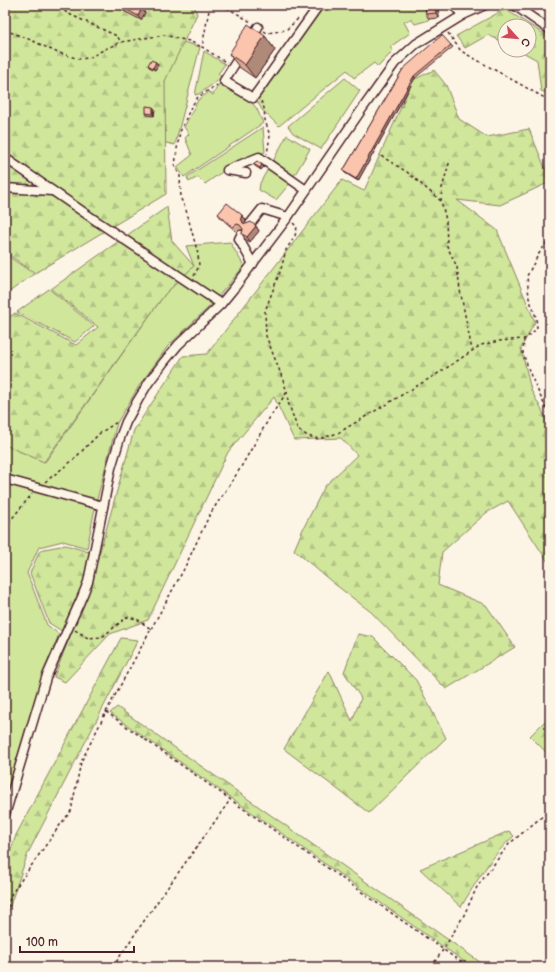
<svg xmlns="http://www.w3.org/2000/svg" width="555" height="972" viewBox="0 0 555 972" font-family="'Balsamiq Sans',sans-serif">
<defs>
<pattern id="forest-firs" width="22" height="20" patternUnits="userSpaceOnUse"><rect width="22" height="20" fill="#cfe69b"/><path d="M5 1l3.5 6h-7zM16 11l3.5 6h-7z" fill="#b3c586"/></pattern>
</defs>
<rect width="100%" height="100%" fill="#fcf5e5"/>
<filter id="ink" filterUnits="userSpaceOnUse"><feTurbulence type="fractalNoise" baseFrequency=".025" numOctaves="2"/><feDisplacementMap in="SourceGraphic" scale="8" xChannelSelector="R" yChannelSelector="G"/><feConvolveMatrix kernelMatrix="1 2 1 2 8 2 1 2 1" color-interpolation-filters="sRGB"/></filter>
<g filter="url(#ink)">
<!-- green -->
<g fill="#cfe69b" stroke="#8c8263">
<polygon points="336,5 351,5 362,9 376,5 431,5 428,10 429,20 415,24 411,19 404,22 410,33 390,47 393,51 378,67 374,63 354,78 347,70 279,126 262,110 256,99 321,8"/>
<polygon points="170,38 200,47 175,145 158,141"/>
<polygon points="204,51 225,64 218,74 222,76 220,79 199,94 195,95"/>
<polygon points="345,78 360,91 321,149 293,133 288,126"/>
<polygon points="224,83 249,99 257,109 263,123 184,177 177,167 192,155 185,138 189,134 184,127 198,100 209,92 213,95 218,85"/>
<polygon points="263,127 265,152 232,165 205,184 198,177 189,182 187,177"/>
<polygon points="287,135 310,149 294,176 273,161"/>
<polygon points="269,167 291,182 276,200 259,190 260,183"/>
<polygon points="230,242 244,266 211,305 168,346 139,386 117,423 96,503 87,548 63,541 39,547 27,573 47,625 59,634 41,679 5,798 5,445 45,462 165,294 194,266 186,246"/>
<polygon points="5,254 34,274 5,295"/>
<polygon points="49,289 94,326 75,342 17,312"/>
</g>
<!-- forest -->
<g fill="url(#forest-firs)" stroke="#8c8263">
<polygon points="5,5 194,5 197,14 165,81 166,194 35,273 5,252"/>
<polygon points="505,9 550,38 550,94 541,91 537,60 519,50 529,50 529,26 505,26 505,43 488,35 465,48 456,36"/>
<polygon points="434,70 446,85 459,119 487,137 529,129 550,180 550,182 500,205 457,200 497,230 535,322 521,348 531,390 545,416 550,442 550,565 508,501 486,513 442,552 438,585 486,605 515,647 446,689 371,612 332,582 294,550 303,529 325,486 357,455 341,438 294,440 274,397 228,452 148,620 110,634 65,682 54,677 70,636 49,623 30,573 39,552 44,549 66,545 99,555 134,430 183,356 207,354 342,180 364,191 413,80"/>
<polygon points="167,207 172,241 194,266 165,294 44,462 5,445 5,320 15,313 76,345 98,327 51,289"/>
<polygon points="358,634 373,637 416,680 446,738 369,813 284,749 329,671 352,721 361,698 344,672"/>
<polygon points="121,638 138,640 28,853 5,920 5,868 16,835"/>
<polygon points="117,707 487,967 472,967 110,713"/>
<polygon points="550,716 550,756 530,736"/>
<path d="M509,831L514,836C494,852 474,885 461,907L420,869Z"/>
</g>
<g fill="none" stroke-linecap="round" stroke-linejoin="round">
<!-- minor casing -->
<g stroke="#4a1f2b" stroke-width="11">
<g id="minor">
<polyline points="453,5 463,15"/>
<polyline points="514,5 550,30"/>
<polyline points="251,39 258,27"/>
<polyline points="241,54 224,81 253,98 319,5"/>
<polyline points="5,158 95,220 221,304"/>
<polyline points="246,173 227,170 259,157 306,190"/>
<polyline points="5,188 52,191"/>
<polyline points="250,224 262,209 288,217"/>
<polyline points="241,235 239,239 253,264"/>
<polyline points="5,479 103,506"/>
<polyline points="5,815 46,678 82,597 88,582 111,468 120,438 126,422 138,400 149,382 164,362 178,345 221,304 235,287 288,217 360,112 395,63 416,44 463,15 485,5"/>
</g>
</g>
<!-- path -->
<g stroke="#4a1f2b" stroke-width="1.5" stroke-dasharray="3 3" stroke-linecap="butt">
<polyline points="54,5 71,15 117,36 121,42"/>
<polyline points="210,5 202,47 227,63"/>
<polyline points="209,6 226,7 251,22"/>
<polyline points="5,30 31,40 56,52 79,59 89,58 105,49 121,42 164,35 189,41 202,47"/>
<polyline points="264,31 267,33 286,30 300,17"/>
<polyline points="448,33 461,51 550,101"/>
<polyline points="261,101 264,108 265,120 270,136 267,154"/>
<polyline points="381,156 407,172 441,201 446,220 447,246 457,267 460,290 472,350"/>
<polyline points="441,201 442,188 450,160"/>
<polyline points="293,223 297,227 295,236 286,250 281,269 265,311 266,336 282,377 287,392 288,402 298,430 308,436 319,439 338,433 442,371 481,345 499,341 524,339 532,334 537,327 536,317 529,298 527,276 538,255 550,238"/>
<polyline points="194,276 199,266 198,254 186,210 181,199 180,176 175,166 177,149 180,132 191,107 198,97 217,85"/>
<polyline points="524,339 523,353 531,376 550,417"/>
<polyline points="45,482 73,460 100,433 117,422"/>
<polyline points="5,527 32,494"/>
<polyline points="151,629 183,571 210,514 238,472 270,417 287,392"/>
<polyline points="106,712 468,967"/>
<polyline points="5,931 10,896 60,825 71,811 81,762 106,712 151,629 137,619 127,617 102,637 88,638 75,630"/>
<path d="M113,967C150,910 191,856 230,800"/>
<polyline points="431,967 443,950 464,915 477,887 509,844 550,810"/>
</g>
<!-- minor -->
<use href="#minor" stroke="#fcf5e5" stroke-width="8"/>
</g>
<!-- wall -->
<g fill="#d7a994" stroke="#4a1f2b">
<polygon points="116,5 136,5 145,13 141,20 118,8"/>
<polygon points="146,5 155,5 153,9"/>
<polygon points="425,5 436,5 438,8 439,18 429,19 426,14"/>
<polygon points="265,36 275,50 255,78 239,67 229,54"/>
<polygon points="451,45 453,47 415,78 358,181 345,173 343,171 403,69"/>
<polygon points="156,62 158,65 155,70 149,67 148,65"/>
<polygon points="155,109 154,116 147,115 146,113"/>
<polygon points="253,164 264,167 261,170 255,166"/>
<polygon points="218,214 242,215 246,220 245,224 256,226 259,231 250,242 245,239 242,234 243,230 240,230 237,232 222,219"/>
</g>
<!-- shaded-wall -->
<g fill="#af8a78" stroke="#4a1f2b">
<polygon points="152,5 155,5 153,9 151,6"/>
<polygon points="435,5 436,5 438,8 439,18 436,13"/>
<polygon points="142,8 145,13 141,20 138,16"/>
<polygon points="265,36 275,50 255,78 245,65"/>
<polygon points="156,62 158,65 155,70 153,68"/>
<polygon points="414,76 415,78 358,181 356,179"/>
<polygon points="153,107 155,109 154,116 153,114"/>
<polygon points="262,165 264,167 261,170 260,168"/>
<polygon points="242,215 246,220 245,224 243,223 241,218"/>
<polygon points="256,226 259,231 250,242 247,237"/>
</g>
<!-- building -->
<g fill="#fac5ac" stroke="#4a1f2b">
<polygon points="119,5 136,5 142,8 138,16"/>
<polygon points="425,5 435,5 436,13 426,14"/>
<polygon points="248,24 265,36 245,65 229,54"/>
<polygon points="442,35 451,45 414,76 356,179 343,171 403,69"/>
<polygon points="151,60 156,62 153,68 148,65"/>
<polygon points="146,106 153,107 153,114 146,113"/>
<polygon points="257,161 262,165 260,168 253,164"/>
<polygon points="227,203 242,215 241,218 243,223 246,224 251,222 256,226 247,237 242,234 243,229 240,225 237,224 233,227 218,214"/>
</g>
</g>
<!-- margin -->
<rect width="555" height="972" fill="none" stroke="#fcf5e5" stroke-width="20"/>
<rect x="10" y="10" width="535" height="952" fill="none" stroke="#4a1f2b" stroke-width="1.5" filter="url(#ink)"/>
<!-- north arrow -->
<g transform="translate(517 38) rotate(117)"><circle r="19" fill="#fcf5e5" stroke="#b59f9b"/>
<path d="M0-3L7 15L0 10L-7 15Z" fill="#d1495b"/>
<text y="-6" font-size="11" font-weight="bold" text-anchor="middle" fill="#4a1f2b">С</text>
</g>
<!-- scale -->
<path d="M20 946v6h114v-6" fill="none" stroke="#4a1f2b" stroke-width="2"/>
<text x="26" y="946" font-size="12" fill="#4a1f2b" stroke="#fcf5e5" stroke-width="3" paint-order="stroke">100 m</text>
</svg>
